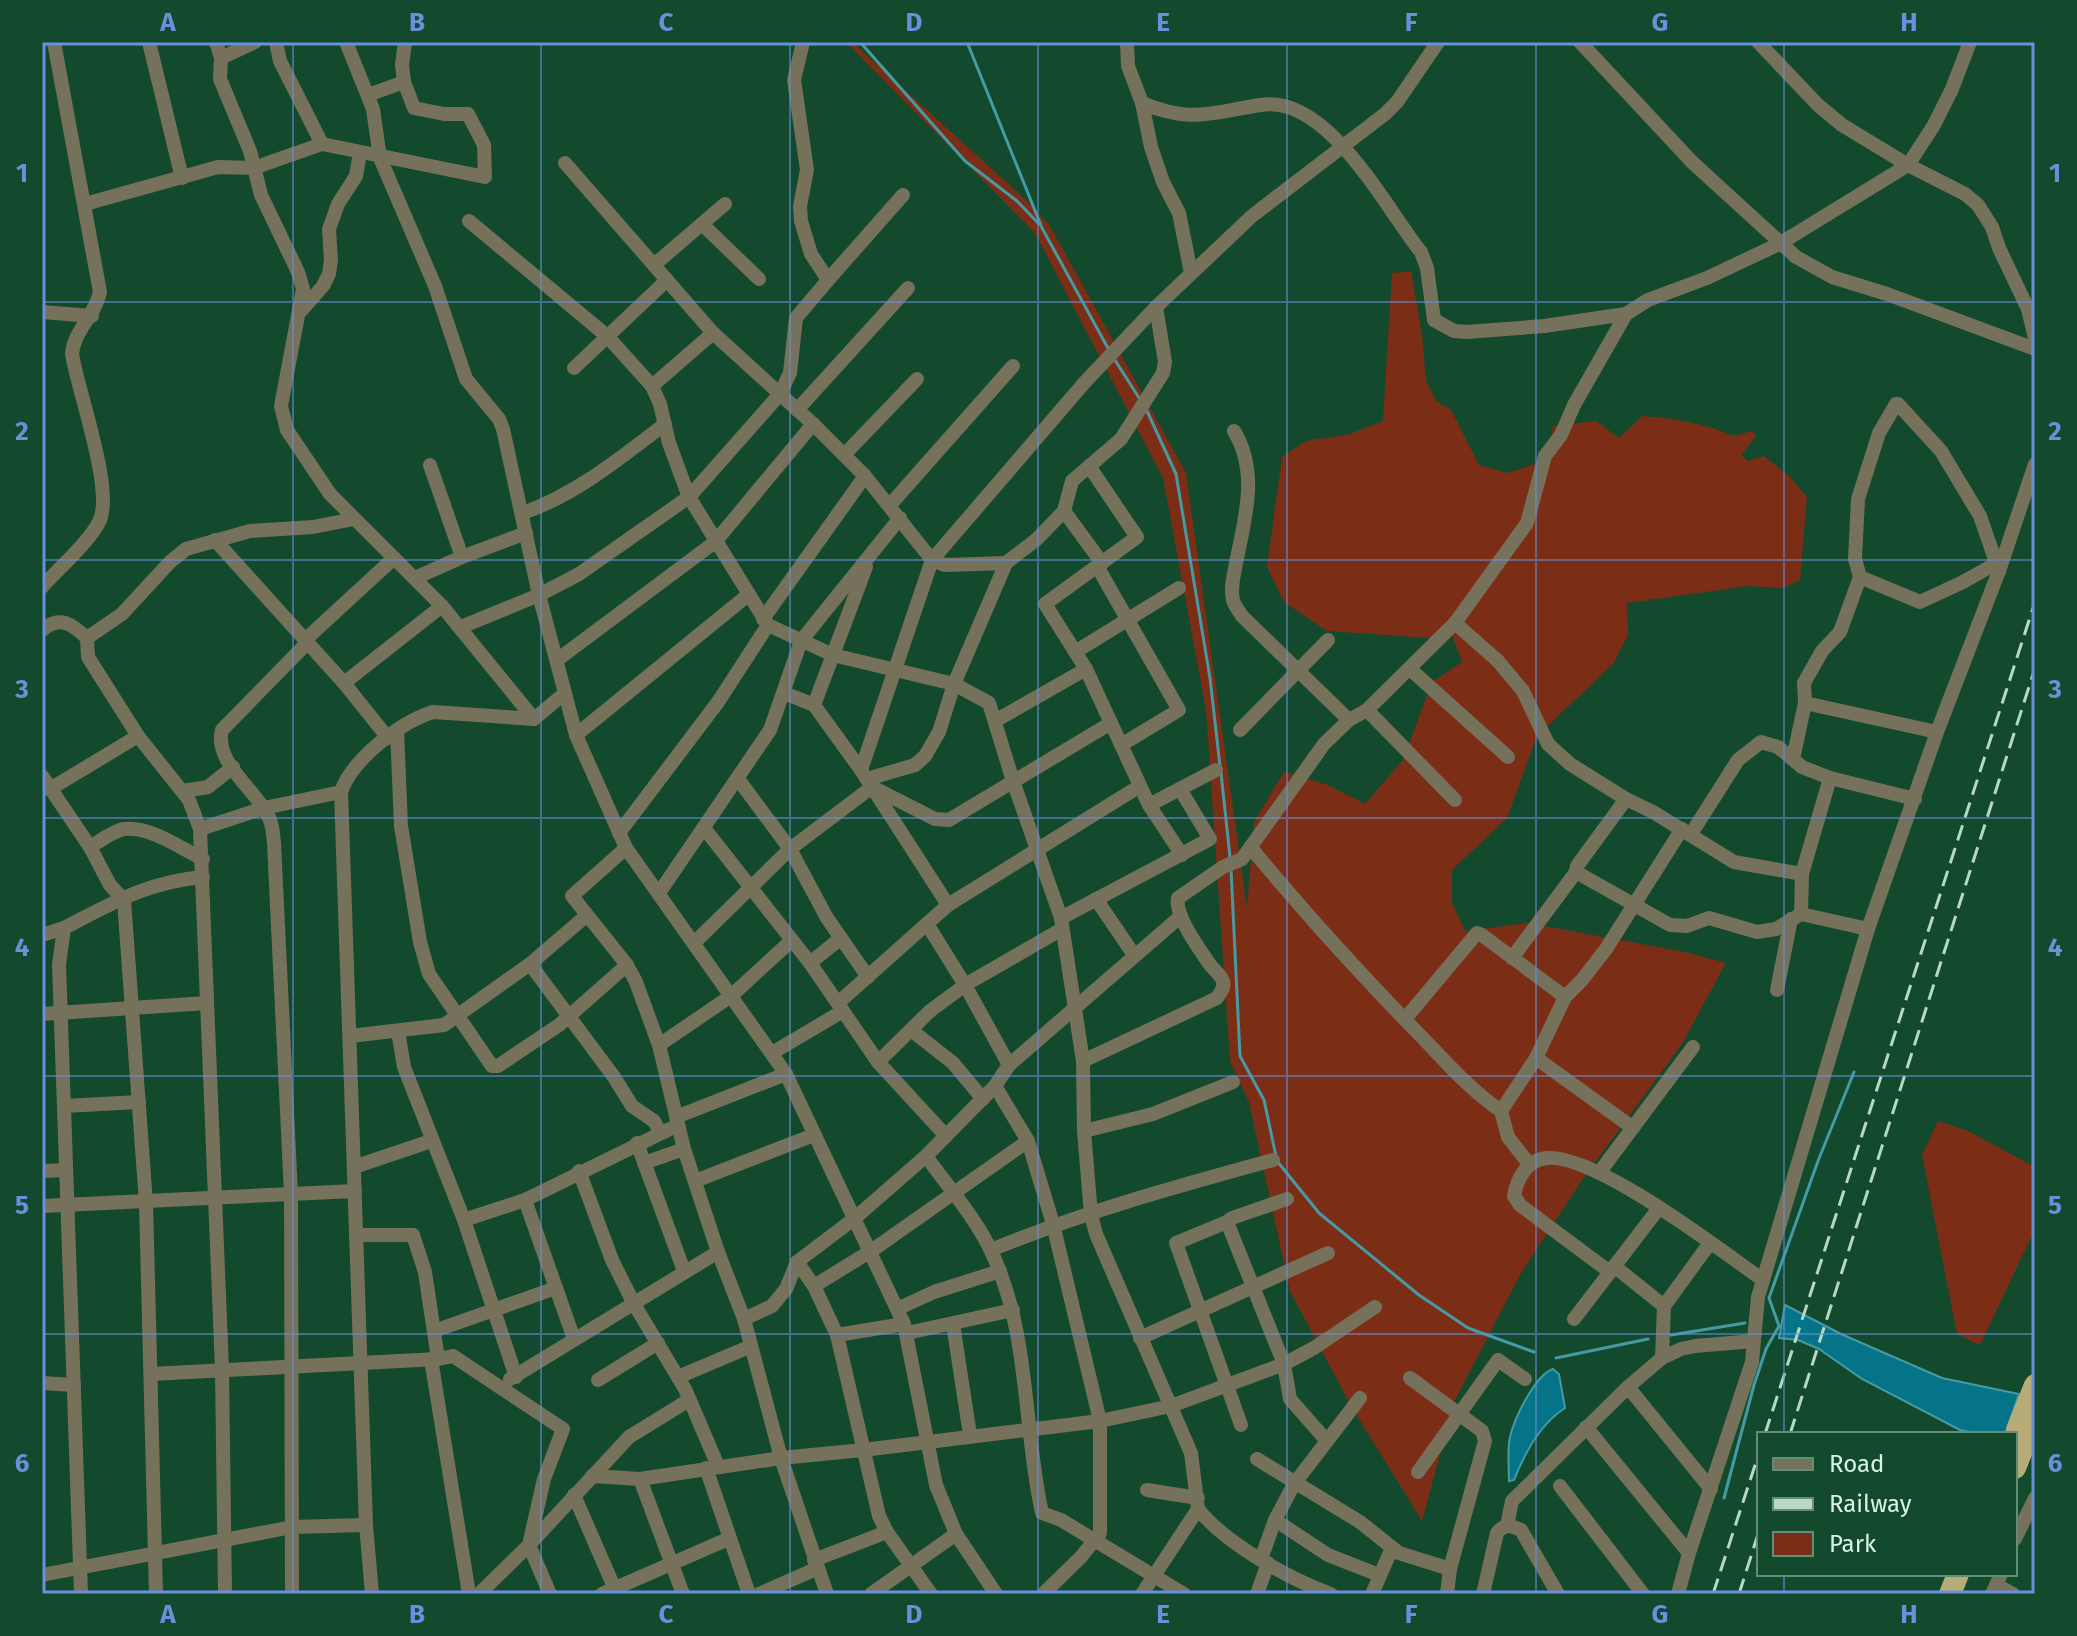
<svg xmlns="http://www.w3.org/2000/svg" width="2077" height="1636" viewBox="0 0 2077 1636" font-family="'Fira Sans',sans-serif">
<rect width="100%" height="100%" fill="#134a2e"/>
<!-- green -->
<g fill="#7c2d16">
<path d="M846,42H852L1027,201L1050,226L1186,473L1247,908L1254,822L1284,772L1328,785L1365,804L1403,760L1432,682L1462,662L1451,633L1429,638L1327,631L1284,602L1267,567L1282,457L1306,441L1350,434L1383,421L1392,273L1411,271L1422,335L1426,381L1436,401L1451,410L1479,465L1507,473L1548,460L1553,426L1596,421L1619,438L1642,416C1671,418 1706,423 1733,436L1753,431L1756,436L1741,455L1748,461L1764,456L1789,476L1807,497L1800,580L1783,588L1748,586L1627,603L1628,635L1613,664L1537,736L1507,818L1452,870V903L1465,931L1528,923L1685,952L1726,963L1682,1044L1580,1183L1520,1275L1454,1402L1422,1521L1351,1406L1290,1291L1249,1102L1230,1061L1206,710L1163,478L1035,233Z"/>
<polygon points="1938,1121 1968,1131 2035,1167 2035,1229 1980,1345 1957,1334 1922,1155"/>
</g>
<!-- water -->
<g fill="#057489" stroke="#459aa4" stroke-width="2">
<polygon points="1785,1305 1841,1334 1942,1378 2019,1394 2005,1434 1979,1434 1960,1430 1862,1379 1819,1349 1798,1340 1779,1338"/>
<path d="M1553,1369L1559,1374L1565,1408C1540,1424 1525,1452 1514,1480L1509,1481C1509,1468 1507,1451 1510,1437C1514,1419 1535,1375 1553,1369Z"/>
</g>
<g fill="none" stroke-linecap="round" stroke-linejoin="round">
<!-- stream -->
<g stroke="#459aa4" stroke-width="3">
<polyline points="860,42 965,161 1017,201 1039,224"/>
<polyline points="967,42 1042,228 1109,350"/>
<polyline points="1113,357 1141,401"/>
<polyline points="1147,411 1176,474 1210,678 1220,766"/>
<polyline points="1221,773 1230,857"/>
<polyline points="1231,869 1240,1056 1264,1100 1277,1161 1319,1213 1419,1295 1468,1328 1534,1352"/>
<polyline points="1671,1335 1745,1323"/>
<polyline points="1556,1358 1648,1339"/>
<polyline points="1724,1498 1754,1385 1766,1349 1779,1326 1769,1298 1818,1161 1854,1072"/>
</g>
<!-- minor -->
<g stroke="#76715b" stroke-width="14">
<polyline points="149,42 182,178"/>
<polyline points="216,42 221,58"/>
<polyline points="255,42 221,58 220,79 250,151 261,195 298,272 303,289 281,406 287,430 330,494 442,606 534,719"/>
<polyline points="276,42 280,61 322,144"/>
<polyline points="346,42 373,109 380,158 435,286 466,379 499,419 503,429 539,595 576,735 626,848 786,1074 904,1324 936,1485 956,1534 996,1594"/>
<polyline points="1127,42 1128,66 1142,103 1151,147 1163,182 1179,213 1191,273"/>
<polyline points="1580,42 1692,162 1796,257 1832,277 1887,294 2035,349"/>
<polyline points="1758,42 1818,105 1842,125 1908,165 1965,194 1978,205 1992,227 1999,248 2028,309 2035,338"/>
<polyline points="368,95 404,82 402,65 405,42"/>
<path d="M1142,103C1192,124 1212,112 1261,105C1328,94 1386,209 1421,252L1427,268L1434,320L1454,331L1467,332L1544,326L1626,314L1648,300L1707,278L1779,244L1908,165L1934,125L1952,89L1970,42"/>
<polyline points="565,163 713,333 813,424 865,476 932,560 945,565 1006,563 1037,539 1064,511 1072,481 1121,439 1163,373 1165,362 1156,307 1252,216 1385,114 1397,102 1438,42"/>
<polyline points="85,204 218,167 254,168 322,144 485,177 484,145 468,114 444,114 414,108 404,82"/>
<polyline points="469,221 607,336 652,386 660,404 669,443 689,497 768,625 833,655 954,684 989,703 1013,781 1061,918 1083,1061 1084,1131 1091,1215 1096,1234 1191,1453 1198,1509 1142,1594"/>
<polyline points="702,224 759,279"/>
<polyline points="654,265 725,204"/>
<polyline points="828,280 903,195"/>
<polyline points="301,311 323,286 329,274 331,260 329,229 338,204 356,176 360,153"/>
<polyline points="42,312 92,316"/>
<polyline points="574,368 667,280"/>
<polyline points="652,386 713,333"/>
<polyline points="797,410 908,288"/>
<polyline points="844,455 917,379"/>
<polyline points="430,465 462,557"/>
<polyline points="1089,466 1137,537 1045,604 1086,669 1149,805 1182,855"/>
<polyline points="890,505 1013,366"/>
<polyline points="1064,511 1102,563"/>
<path d="M523,513C577,494 620,458 665,424"/>
<polyline points="215,540 344,683 388,738"/>
<polyline points="1097,566 1179,710 1121,745"/>
<polyline points="1860,577 1920,602 1963,582 1995,564"/>
<polyline points="415,578 462,557 526,533"/>
<path d="M42,587C58,569 89,542 99,522C115,492 78,392 72,354C74,330 95,316 100,292L54,42"/>
<polyline points="763,619 865,476"/>
<polyline points="1455,623 1498,661 1523,691 1548,744 1570,764 1626,799 1577,866 1576,872 1670,925 1687,926 1709,918 1757,932 1776,929 1801,914 1868,929"/>
<polyline points="461,627 539,595 579,574 689,497 780,394 790,373 796,318 828,280 811,254 801,221 800,206 807,170 794,80 803,42"/>
<path d="M42,630C60,615 72,624 87,638"/>
<polyline points="87,638 88,657 138,736 189,800 200,829 222,1369 225,1594"/>
<polyline points="87,638 122,614 170,562 186,549 250,531 313,527 354,519"/>
<polyline points="306,639 394,558"/>
<polyline points="1075,652 1179,588"/>
<polyline points="557,660 715,542 813,424"/>
<polyline points="1410,669 1508,757"/>
<polyline points="344,683 442,606"/>
<polyline points="784,693 814,705 861,770 948,905"/>
<polyline points="1805,703 1937,732"/>
<polyline points="814,705 866,567"/>
<polyline points="1367,710 1455,800"/>
<polyline points="1349,720 1367,710 1455,623 1527,523 1545,456 1561,435 1574,405 1626,314"/>
<polyline points="995,721 1086,669"/>
<polyline points="1240,730 1328,640"/>
<polyline points="397,731 401,826 420,942 429,974 492,1066 498,1066 559,1025 627,965"/>
<polyline points="576,735 748,595"/>
<polyline points="1793,759 1805,703 1804,683 1822,651 1840,632 1860,577 1855,559 1858,499 1879,433 1896,404 1898,404 1941,451 1980,516 1999,571"/>
<polyline points="861,770 932,560 1085,382 1156,307"/>
<path d="M42,776L90,847C100,841 113,831 124,829C151,826 180,848 203,859"/>
<polyline points="738,779 790,849 827,918 868,977"/>
<polyline points="867,779 915,765 925,756 939,732 954,684 1006,563"/>
<polyline points="50,789 138,736"/>
<polyline points="183,791 208,787 233,767"/>
<polyline points="341,792 366,1525 372,1594"/>
<polyline points="1626,799 1653,812 1734,862 1802,874"/>
<polyline points="1149,805 1216,770"/>
<polyline points="704,828 810,963"/>
<path d="M200,829L264,808L341,792C352,759 401,722 433,712L534,719L565,693"/>
<polyline points="619,833 718,702 768,625"/>
<polyline points="1691,834 1738,760 1761,742 1778,747 1802,767 1830,778"/>
<polyline points="90,847 110,885 124,900 146,1203 156,1594"/>
<polyline points="626,848 572,896 627,965 636,982 659,1045 684,1149 718,1252 744,1319 781,1458 827,1594"/>
<path d="M1252,849C1303,911 1356,969 1412,1027C1441,1056 1467,1088 1501,1111"/>
<polyline points="659,893 770,730 801,641 900,518"/>
<polyline points="1096,899 1134,955"/>
<polyline points="1801,914 1802,874 1830,778 1915,799"/>
<polyline points="1061,918 1210,839 1180,789"/>
<polyline points="927,924 965,985 1009,1065"/>
<polyline points="42,935 64,928"/>
<polyline points="841,938 810,963 878,1062 946,1136"/>
<polyline points="695,942 790,849 872,787 935,819 949,820 1111,723"/>
<polyline points="1512,958 1576,872"/>
<polyline points="530,964 614,1077 632,1106 654,1121 660,1132"/>
<polyline points="1777,990 1791,919"/>
<polyline points="838,1003 948,905 1140,786"/>
<polyline points="42,1014 207,1003"/>
<polyline points="1405,1019 1477,933 1482,935 1565,997"/>
<polyline points="911,1030 953,1063 983,1099"/>
<polyline points="398,1031 404,1067 464,1220 516,1377"/>
<polyline points="350,1036 444,1025 530,964 586,916"/>
<polyline points="659,1045 731,996 791,941"/>
<polyline points="772,1053 843,1011"/>
<polyline points="1536,1058 1633,1128"/>
<path d="M1083,1061L1217,998C1220,993 1225,988 1223,981C1221,976 1215,970 1211,966C1201,952 1174,915 1178,898L1223,867L1242,859L1324,744L1349,720L1242,616C1239,611 1234,605 1233,600C1230,588 1234,575 1236,563C1245,518 1259,472 1234,431"/>
<polyline points="878,1062 930,1011 965,985 1062,929"/>
<polyline points="995,1086 1028,1141 1053,1224 1100,1421 1100,1533 1081,1557 1043,1594"/>
<polyline points="64,1106 139,1102"/>
<polyline points="676,1117 786,1074"/>
<polyline points="1084,1131 1153,1114 1233,1082"/>
<polyline points="637,1143 684,1271"/>
<path d="M926,1156C948,1187 976,1218 992,1253C1030,1334 1023,1427 1042,1513L1061,1520L1184,1594"/>
<polyline points="644,1163 684,1149"/>
<polyline points="1529,1164 1508,1137 1501,1111 1536,1058 1565,997 1582,980 1606,949 1682,829"/>
<polyline points="354,1167 431,1141"/>
<polyline points="42,1171 66,1170"/>
<polyline points="579,1171 612,1260 634,1304 685,1389 718,1466"/>
<polyline points="1599,1173 1693,1047"/>
<polyline points="695,1181 814,1135"/>
<polyline points="525,1200 574,1339"/>
<polyline points="42,1206 355,1191"/>
<polyline points="464,1220 525,1200 678,1125"/>
<polyline points="1227,1222 1284,1364 1290,1399 1326,1440"/>
<polyline points="356,1235 413,1235 425,1272 438,1359"/>
<path d="M991,1250C1083,1212 1178,1186 1273,1160"/>
<polyline points="797,1262 814,1286 837,1335 879,1516 887,1532 931,1594"/>
<polyline points="1614,1266 1664,1306 1662,1358"/>
<path d="M1610,1272L1520,1205L1514,1196C1517,1178 1527,1160 1547,1158C1596,1154 1720,1250 1763,1280"/>
<polyline points="814,1286 871,1251 1028,1141"/>
<polyline points="1664,1306 1710,1243"/>
<polyline points="897,1309 934,1292 1000,1271"/>
<polyline points="744,1319 772,1306 786,1289 797,1262 855,1218 926,1156 995,1086 1009,1065 1181,916"/>
<polyline points="1574,1319 1659,1208"/>
<polyline points="953,1324 970,1435"/>
<polyline points="434,1331 556,1288"/>
<polyline points="907,1333 1013,1310"/>
<polyline points="837,1335 904,1324"/>
<polyline points="1140,1338 1328,1253"/>
<polyline points="431,1359 469,1594"/>
<polyline points="151,1374 438,1359 453,1356 563,1429 544,1479 529,1545 550,1594"/>
<polyline points="678,1377 749,1347"/>
<polyline points="1410,1378 1482,1431 1485,1441 1450,1569 1447,1594"/>
<polyline points="510,1379 718,1252"/>
<polyline points="598,1380 658,1343"/>
<polyline points="42,1383 74,1385"/>
<polyline points="1628,1387 1711,1489"/>
<polyline points="1241,1425 1176,1243 1227,1222 1232,1218 1287,1199"/>
<polyline points="1586,1427 1689,1553"/>
<polyline points="1257,1459 1360,1522 1399,1553 1450,1569"/>
<polyline points="706,1468 749,1594"/>
<polyline points="1418,1472 1498,1360 1525,1379"/>
<polyline points="592,1476 640,1479 781,1458 863,1450 1100,1421 1171,1406 1284,1364 1314,1348 1375,1307"/>
<polyline points="640,1479 683,1594"/>
<polyline points="1560,1486 1643,1594"/>
<polyline points="1147,1490 1198,1498"/>
<polyline points="574,1495 617,1594"/>
<path d="M1198,1509C1226,1544 1289,1579 1331,1594"/>
<polyline points="1275,1520 1328,1555 1379,1575"/>
<polyline points="1507,1526 1512,1501 1628,1387 1662,1358 1681,1349 1695,1346 1754,1341"/>
<polyline points="2015,1539 2035,1498"/>
<polyline points="1261,1559 1275,1520 1294,1484 1360,1398"/>
<polyline points="814,1560 887,1532"/>
<polyline points="42,1575 292,1527 366,1525"/>
<polyline points="1996,1585 2013,1594"/>
<path d="M81,1594L59,965L64,928C113,903 147,882 203,877"/>
<path d="M292,1594L291,1194L274,843C273,832 272,821 266,812C252,787 214,761 222,730L308,642"/>
<polyline points="479,1594 529,1545 629,1437 689,1400"/>
<polyline points="602,1594 728,1539"/>
<polyline points="759,1594 816,1569"/>
<polyline points="871,1594 956,1534"/>
<polyline points="1257,1594 1268,1563"/>
<polyline points="1372,1594 1392,1548"/>
<path d="M1483,1594L1497,1533C1504,1524 1511,1525 1521,1530L1558,1594"/>
<polyline points="1678,1594 1689,1553 1752,1362 1758,1297 1868,929 1937,732 1999,571 2035,464"/>
<polyline points="1992,1594 2001,1574"/>
</g>
<!-- trunk -->
<g stroke="#b7ac78" stroke-width="22">
<polyline points="2017,1430 2035,1385"/>
<polyline points="2015,1468 2035,1417"/>
<polyline points="1950,1594 1958,1574"/>
</g>
<!-- rail -->
<g stroke="#b8d7c4" stroke-width="3" stroke-dasharray="16 8" stroke-linecap="butt">
<polyline points="1765,1434 2035,602"/>
<polyline points="1790,1434 2035,668"/>
<polyline points="1713,1594 1759,1453"/>
<polyline points="1739,1594 1759,1531"/>
</g>
</g>
<!-- grid -->
<path fill="none" stroke="#6890dc" stroke-width="2" stroke-opacity="0.55" d="M293,42V1594M541,42V1594M790,42V1594M1038,42V1594M1287,42V1594M1536,42V1594M1784,42V1434M42,302H2035M42,560H2035M42,818H2035M42,1076H2035M42,1334H2035M1784,1574V1594"/>
<!-- border -->
<rect width="2077" height="1636" fill="none" stroke="#134a2e" stroke-width="88"/>
<!-- legend -->
<rect x="1757" y="1432" width="260" height="144" fill="#134a2e" stroke="#628e76" stroke-width="2"/>
<rect x="1773" y="1458" width="40" height="12" fill="#76715b" stroke="#628e76" stroke-width="2"/>
<text x="1829" y="1472" font-size="24" fill="#d9f4e2">Road</text>
<rect x="1773" y="1498" width="40" height="12" fill="#b8d7c4" stroke="#628e76" stroke-width="2"/>
<text x="1829" y="1512" font-size="24" fill="#d9f4e2">Railway</text>
<rect x="1773" y="1532" width="40" height="24" fill="#7c2d16" stroke="#628e76" stroke-width="2"/>
<text x="1829" y="1552" font-size="24" fill="#d9f4e2">Park</text>
<rect x="44" y="44" width="1989" height="1548" fill="none" stroke="#6890dc" stroke-width="3"/>
<g font-size="26" text-anchor="middle" font-weight="bold" fill="#6890dc">
<text x="168" y="31">A</text>
<text x="417" y="31">B</text>
<text x="666" y="31">C</text>
<text x="914" y="31">D</text>
<text x="1163" y="31">E</text>
<text x="1411" y="31">F</text>
<text x="1660" y="31">G</text>
<text x="1909" y="31">H</text>
<text x="22" y="182">1</text>
<text x="2055" y="182">1</text>
<text x="22" y="440">2</text>
<text x="2055" y="440">2</text>
<text x="22" y="698">3</text>
<text x="2055" y="698">3</text>
<text x="22" y="956">4</text>
<text x="2055" y="956">4</text>
<text x="22" y="1214">5</text>
<text x="2055" y="1214">5</text>
<text x="22" y="1472">6</text>
<text x="2055" y="1472">6</text>
<text x="168" y="1623">A</text>
<text x="417" y="1623">B</text>
<text x="666" y="1623">C</text>
<text x="914" y="1623">D</text>
<text x="1163" y="1623">E</text>
<text x="1411" y="1623">F</text>
<text x="1660" y="1623">G</text>
<text x="1909" y="1623">H</text>
</g>
</svg>
